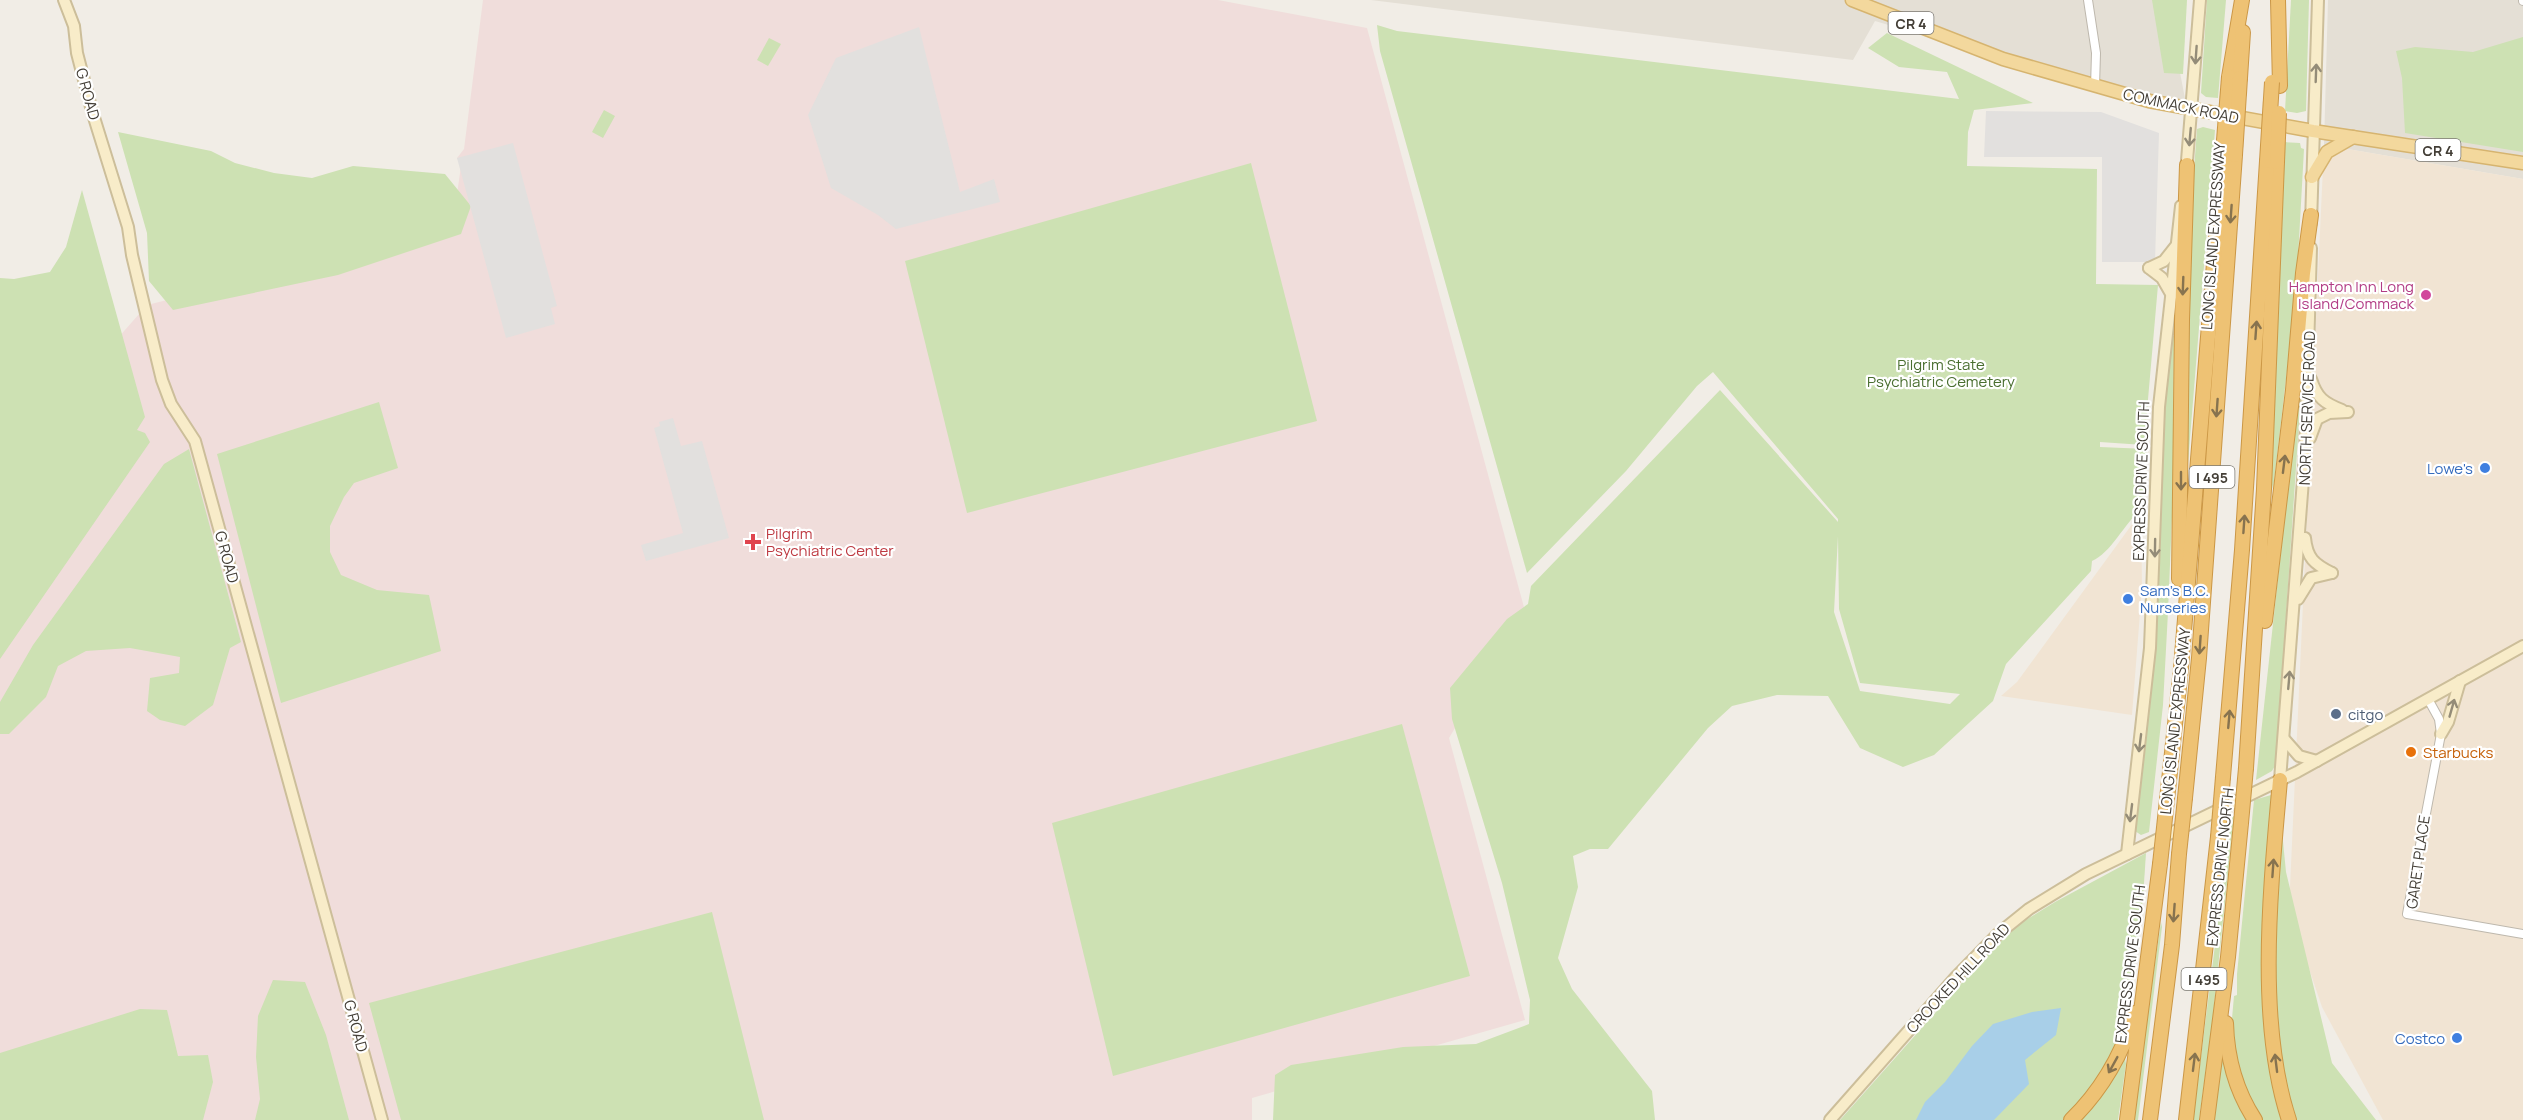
<svg xmlns="http://www.w3.org/2000/svg" width="2523" height="1120" viewBox="0 0 2523 1120" font-family="Manrope,sans-serif">
<rect width="100%" height="100%" fill="#f1ede6"/>
<!-- residential -->
<g fill="#e4dfd5">
<polygon points="1371,0 2166,0 2187,109 2096,87 1875,21 1853,60"/>
<polygon points="2328,0 2523,0 2523,179 2324,145"/>
</g>
<!-- commercial -->
<g fill="#f1e4d3">
<polygon points="2324,145 2523,179 2523,1120 2383,1120 2322,1007 2289,909"/>
<polygon points="2141,512 2142,587 2132,715 2001,696 2017,682"/>
</g>
<!-- medical -->
<polygon fill="#f0dddb" points="483,0 1218,0 1367,28 1525,611 1449,738 1525,1020 1252,1098 1252,1120 0,1120 0,472 147,305 452,229 461,166 457,158 464,149"/>
<!-- green -->
<g fill="#cde1b3" fill-rule="evenodd">
<polygon points="2152,0 2187,0 2183,74 2164,73"/>
<polygon points="2207,0 2226,0 2218,98 2206,97 2201,93"/>
<polygon points="2291,0 2309,0 2306,111 2297,113 2285,111"/>
<path d="M1377,25L1397,31L1959,99L1947,72L1899,67L1868,48L1887,33L2033,103L1974,110L1968,132L1967,166L2097,169L2096,284L2158,285L2144,445L2100,442V447L2147,449L2142,508C2124,524 2111,553 2092,561L2091,571L2006,664L1993,701L1934,755L1903,767L1860,748L1828,696L1777,695L1732,706L1708,728L1608,849H1590L1573,856L1578,887L1558,958L1572,989L1652,1091L1655,1120H1273L1275,1075L1291,1065L1403,1047L1476,1044L1529,1024L1530,1000L1502,883L1452,719L1450,688L1507,619L1528,604L1531,586L1720,390L1838,522V519L1713,372L1697,386L1626,471L1527,573L1380,51ZM1838,536L1839,609L1860,683L1960,694L1950,704L1860,691L1834,612Z"/>
<polygon points="2523,37 2523,152 2405,133 2402,78 2396,51 2415,47 2473,52"/>
<polygon points="769,38 781,44 768,66 757,60"/>
<polygon points="604,110 615,116 603,138 592,132"/>
<polygon points="2203,127 2215,130 2188,463 2185,463 2189,238 2197,129"/>
<polygon points="118,132 211,151 235,163 274,173 312,178 353,166 445,174 471,206 461,234 338,275 173,310 149,281 147,233"/>
<polygon points="2284,142 2300,143 2301,148 2304,149 2296,294 2273,490 2271,479"/>
<polygon points="1251,163 1317,421 967,513 905,261"/>
<polygon points="82,190 145,417 137,430 145,433 150,442 0,659 0,278 14,279 50,272 66,247"/>
<polygon points="2171,336 2174,336 2173,493 2168,612 2163,705 2149,832 2141,835 2135,831 2134,825 2154,669 2167,356"/>
<polygon points="2301,393 2276,764 2272,771 2256,780 2298,394"/>
<polygon points="379,402 398,468 354,483 344,497 330,526 330,552 341,575 377,590 429,595 441,651 281,703 217,454"/>
<polygon points="189,449 241,642 230,648 213,705 185,726 160,720 147,711 150,678 179,673 180,657 130,648 86,651 58,666 46,697 9,734 0,734 0,702 33,645 164,464"/>
<polygon points="1402,724 1470,976 1113,1076 1052,823"/>
<polygon points="2271,795 2273,795 2266,891 2284,1120 2260,1120 2242,1085 2231,1030 2234,996 2237,995 2237,974 2254,800"/>
<polygon points="2234,816 2212,1025 2199,1120 2193,1120 2231,818"/>
<path d="M2281,821L2286,872L2332,1063L2376,1120H2295C2263,1031 2274,915 2281,821Z"/>
<polygon points="2146,853 2143,898 2130,997 2120,1038 2100,1077 2067,1120 1840,1120 1983,959 2016,926 2055,902"/>
<polygon points="712,912 764,1120 401,1120 369,1003"/>
<polygon points="2161,922 2162,927 2138,1120 2132,1120"/>
<polygon points="273,980 305,982 326,1035 349,1120 255,1120 260,1099 256,1057 258,1016"/>
<polygon points="140,1009 167,1010 178,1056 208,1055 213,1082 203,1120 0,1120 0,1053"/>
<polygon points="2125,1057 2126,1064 2118,1120 2079,1120"/>
<polygon points="2221,1059 2224,1059 2250,1120 2213,1120"/>
</g>
<!-- parking -->
<g fill="#e2e0de">
<polygon points="919,27 960,192 994,179 1000,202 896,229 878,215 831,188 808,115 836,58"/>
<polygon points="1986,111 2101,112 2159,133 2155,262 2102,262 2102,157 1984,157"/>
<polygon points="513,143 557,306 551,308 555,324 506,338 457,158"/>
<polygon points="673,418 681,446 702,441 729,538 646,561 641,545 683,533 654,428 660,426 659,422"/>
</g>
<!-- water -->
<polygon fill="#a8cfe8" points="2061,1008 2056,1035 2025,1060 2029,1084 1994,1120 1916,1120 1925,1102 1945,1082 1972,1046 1993,1024 2032,1012"/>
<g fill="none" stroke-linecap="round" stroke-linejoin="round">
<!-- street casing -->
<g stroke="#beb8ad" stroke-width="10">
<g id="street">
<polyline points="2088,0 2096,53 2095,87"/>
<polyline points="2523,0 2523,1"/>
<polyline points="2428,699 2439,719 2441,734 2407,914 2523,934"/>
</g>
</g>
<!-- secondary casing -->
<g stroke="#ccbe9a" stroke-width="14">
<g id="secondary">
<polyline points="64,0 74,26 77,53 92,111 128,227 132,255 162,380 171,404 195,441 382,1120"/>
<polyline points="2186,173 2200,0"/>
<polyline points="2311,223 2318,0"/>
<polyline points="2149,268 2164,261 2175,247"/>
<polyline points="2149,268 2162,278 2170,292"/>
<path d="M2311,379C2317,398 2324,403 2342,410"/>
<polyline points="2310,438 2317,419 2329,413 2348,412"/>
<path d="M2305,538C2307,558 2314,564 2332,573"/>
<polyline points="2298,599 2311,578 2332,573"/>
<polyline points="2441,734 2448,722 2460,681"/>
<polyline points="2284,739 2299,756 2317,761"/>
<polyline points="2280,780 2305,454 2311,248"/>
<polyline points="2127,854 2150,648 2159,407 2181,206"/>
<polyline points="1830,1120 1956,977 1998,934 2029,909 2086,874 2297,772 2523,646"/>
</g>
</g>
<!-- primary casing -->
<g stroke="#d6b46f" stroke-width="15">
<g id="primary">
<polyline points="1852,0 2003,59 2149,101 2313,131 2523,163"/>
<polyline points="2312,177 2327,152 2353,137"/>
</g>
</g>
<!-- highway casing -->
<g stroke="#cb9746" stroke-width="16">
<g id="highway">
<polyline points="2278,0 2280,86"/>
<polyline points="2229,77 2242,0"/>
<polyline points="2240,78 2243,32"/>
<polyline points="2179,579 2182,320 2187,165"/>
<polyline points="2265,621 2293,390 2303,273 2311,215"/>
<polyline points="2246,768 2264,489 2277,162"/>
<polyline points="2223,777 2242,550 2267,161"/>
<path d="M2280,780C2271,884 2256,1020 2289,1120"/>
<polyline points="2185,798 2199,658 2235,155"/>
<polyline points="2166,809 2181,668 2223,153"/>
<path d="M2226,1023C2227,1058 2236,1091 2255,1120"/>
<path d="M2071,1120C2102,1090 2122,1055 2135,1013"/>
<polyline points="2127,1120 2160,864"/>
<polyline points="2150,1120 2172,945 2179,854"/>
<polyline points="2186,1120 2218,837"/>
<polyline points="2207,1120 2228,957 2241,823"/>
</g>
</g>
<!-- street -->
<use href="#street" stroke="#fff" stroke-width="8"/>
<!-- secondary -->
<use href="#secondary" stroke="#f8ecc9" stroke-width="10"/>
<!-- primary -->
<use href="#primary" stroke="#f3d89d" stroke-width="12"/>
<!-- highway -->
<use href="#highway" stroke="#eec274" stroke-width="14"/>
<!-- highway-bridge casing -->
<g stroke="#cb9746" stroke-width="16" stroke-linecap="butt">
<g id="highway-bridge">
<polyline points="2223,153 2229,77"/>
<polyline points="2235,155 2240,78"/>
<polyline points="2267,161 2272,82"/>
<polyline points="2277,162 2279,113"/>
<polyline points="2241,823 2246,768"/>
<polyline points="2218,837 2223,777"/>
<polyline points="2179,854 2185,798"/>
<polyline points="2160,864 2166,809"/>
</g>
</g>
<!-- highway-bridge -->
<use href="#highway-bridge" stroke="#eec274" stroke-width="14"/>
</g>
<!-- one-way arrows -->
<defs><path id="oneway-shaft" d="M-6 0H5M1.5-3L5.5 0L1.5 3" fill="none" stroke-width="1.6" stroke-linecap="round" stroke-linejoin="round" transform="scale(1.5)"/></defs>
<g stroke="#948c78">
<use href="#oneway-shaft" transform="translate(2196 55) rotate(94)"/>
<use href="#oneway-shaft" transform="translate(2316 73) rotate(-88)"/>
<use href="#oneway-shaft" transform="translate(2190 137) rotate(95)"/>
<use href="#oneway-shaft" transform="translate(2155 548) rotate(91)"/>
<use href="#oneway-shaft" transform="translate(2289 680) rotate(-85)"/>
<use href="#oneway-shaft" transform="translate(2452 708) rotate(-74)"/>
<use href="#oneway-shaft" transform="translate(2140 743) rotate(97)"/>
<use href="#oneway-shaft" transform="translate(2131 813) rotate(97)"/>
</g>
<g stroke="#87734f">
<use href="#oneway-shaft" transform="translate(2231 214) rotate(94)"/>
<use href="#oneway-shaft" transform="translate(2183 286) rotate(92)"/>
<use href="#oneway-shaft" transform="translate(2256 330) rotate(-86)"/>
<use href="#oneway-shaft" transform="translate(2217 408) rotate(94)"/>
<use href="#oneway-shaft" transform="translate(2284 464) rotate(-83)"/>
<use href="#oneway-shaft" transform="translate(2181 481) rotate(90)"/>
<use href="#oneway-shaft" transform="translate(2244 524) rotate(-86)"/>
<use href="#oneway-shaft" transform="translate(2200 645) rotate(94)"/>
<use href="#oneway-shaft" transform="translate(2229 719) rotate(-85)"/>
<use href="#oneway-shaft" transform="translate(2273 868) rotate(-86)"/>
<use href="#oneway-shaft" transform="translate(2174 913) rotate(94)"/>
<use href="#oneway-shaft" transform="translate(2194 1062) rotate(-83)"/>
<use href="#oneway-shaft" transform="translate(2276 1063) rotate(-97)"/>
<use href="#oneway-shaft" transform="translate(2113 1065) rotate(119)"/>
</g>
<!-- markers -->
<circle fill="#d1479c" stroke="#fff" stroke-width="2" cx="2426" cy="295" r="6"/>
<g fill="#3f7fe0" stroke="#fff" stroke-width="2">
<circle cx="2485" cy="468" r="6"/>
<circle cx="2128" cy="599" r="6"/>
<circle cx="2457" cy="1038" r="6"/>
</g>
<path fill="#e0444e" stroke="#fff" stroke-width="2" d="M750 533h6v6h6v6h-6v6h-6v-6h-6v-6h6z"/>
<circle fill="#5c6f8a" stroke="#fff" stroke-width="2" cx="2336" cy="714" r="6"/>
<circle fill="#e8710a" stroke="#fff" stroke-width="2" cx="2411" cy="752" r="6"/>
<g text-anchor="middle" dominant-baseline="central" stroke-width="4.5" stroke-linejoin="round" paint-order="stroke">
<!-- shield labels -->
<g fill="#fff" stroke="#7b7872" stroke-width="1.5">
<rect x="1888.5" y="12" width="45" height="22" rx="4.5"/>
<rect x="2415.5" y="139" width="45" height="22" rx="4.5"/>
<rect x="2189.5" y="466" width="45" height="22" rx="4.5"/>
<rect x="2181.5" y="968" width="45" height="22" rx="4.5"/>
</g>
<g font-size="14" font-weight="bold" fill="#433e36">
<text x="1911" y="23">CR 4</text>
<text x="2438" y="150">CR 4</text>
<text x="2212" y="477">I 495</text>
<text x="2204" y="979">I 495</text>
</g>
<!-- street labels -->
<g font-size="15" fill="#433e36" stroke="#fff">
<text transform="translate(88 94) rotate(75)">G ROAD</text>
<text transform="translate(2181 106) rotate(12)">COMMACK ROAD</text>
<text transform="translate(2213 236) rotate(-86)">LONG ISLAND EXPRESSWAY</text>
<text transform="translate(2307 408) rotate(-88)">NORTH SERVICE ROAD</text>
<text transform="translate(2141 481) rotate(-88)">EXPRESS DRIVE SOUTH</text>
<text transform="translate(227 557) rotate(75)">G ROAD</text>
<text transform="translate(2175 721) rotate(-84)">LONG ISLAND EXPRESSWAY</text>
<text transform="translate(2418 862) rotate(-82)">GARET PLACE</text>
<text transform="translate(2220 867) rotate(-84)">EXPRESS DRIVE NORTH</text>
<text transform="translate(2130 964) rotate(-83)">EXPRESS DRIVE SOUTH</text>
<text transform="translate(1958 978) rotate(-47)">CROOKED HILL ROAD</text>
<text transform="translate(356 1026) rotate(75)">G ROAD</text>
</g>
<!-- hotel labels -->
<g font-size="15" fill="#b23c85" stroke="#fff" text-anchor="end">
<text x="2414" y="286">Hampton Inn Long<tspan x="2414" dy="17">Island/Commack</tspan></text>
</g>
<!-- park labels -->
<g font-size="15" fill="#496e30" stroke="#fff">
<text x="1941" y="364">Pilgrim State<tspan x="1941" dy="17">Psychiatric Cemetery</tspan></text>
</g>
<!-- shop labels -->
<g font-size="15" fill="#366cbe" stroke="#fff" text-anchor="end">
<text x="2473" y="468">Lowe's</text>
<text x="2140" y="590" text-anchor="start">Sam's B.C.<tspan x="2140" dy="17">Nurseries</tspan></text>
<text x="2445" y="1038">Costco</text>
</g>
<!-- health labels -->
<g font-size="15" fill="#be3a42" stroke="#fff" text-anchor="start">
<text x="766" y="533">Pilgrim<tspan x="766" dy="17">Psychiatric Center</tspan></text>
</g>
<!-- service labels -->
<g font-size="15" fill="#4e5e75" stroke="#fff" text-anchor="start">
<text x="2348" y="714">citgo</text>
</g>
<!-- food labels -->
<g font-size="15" fill="#c56008" stroke="#fff" text-anchor="start">
<text x="2423" y="752">Starbucks</text>
</g>
</g>
</svg>
